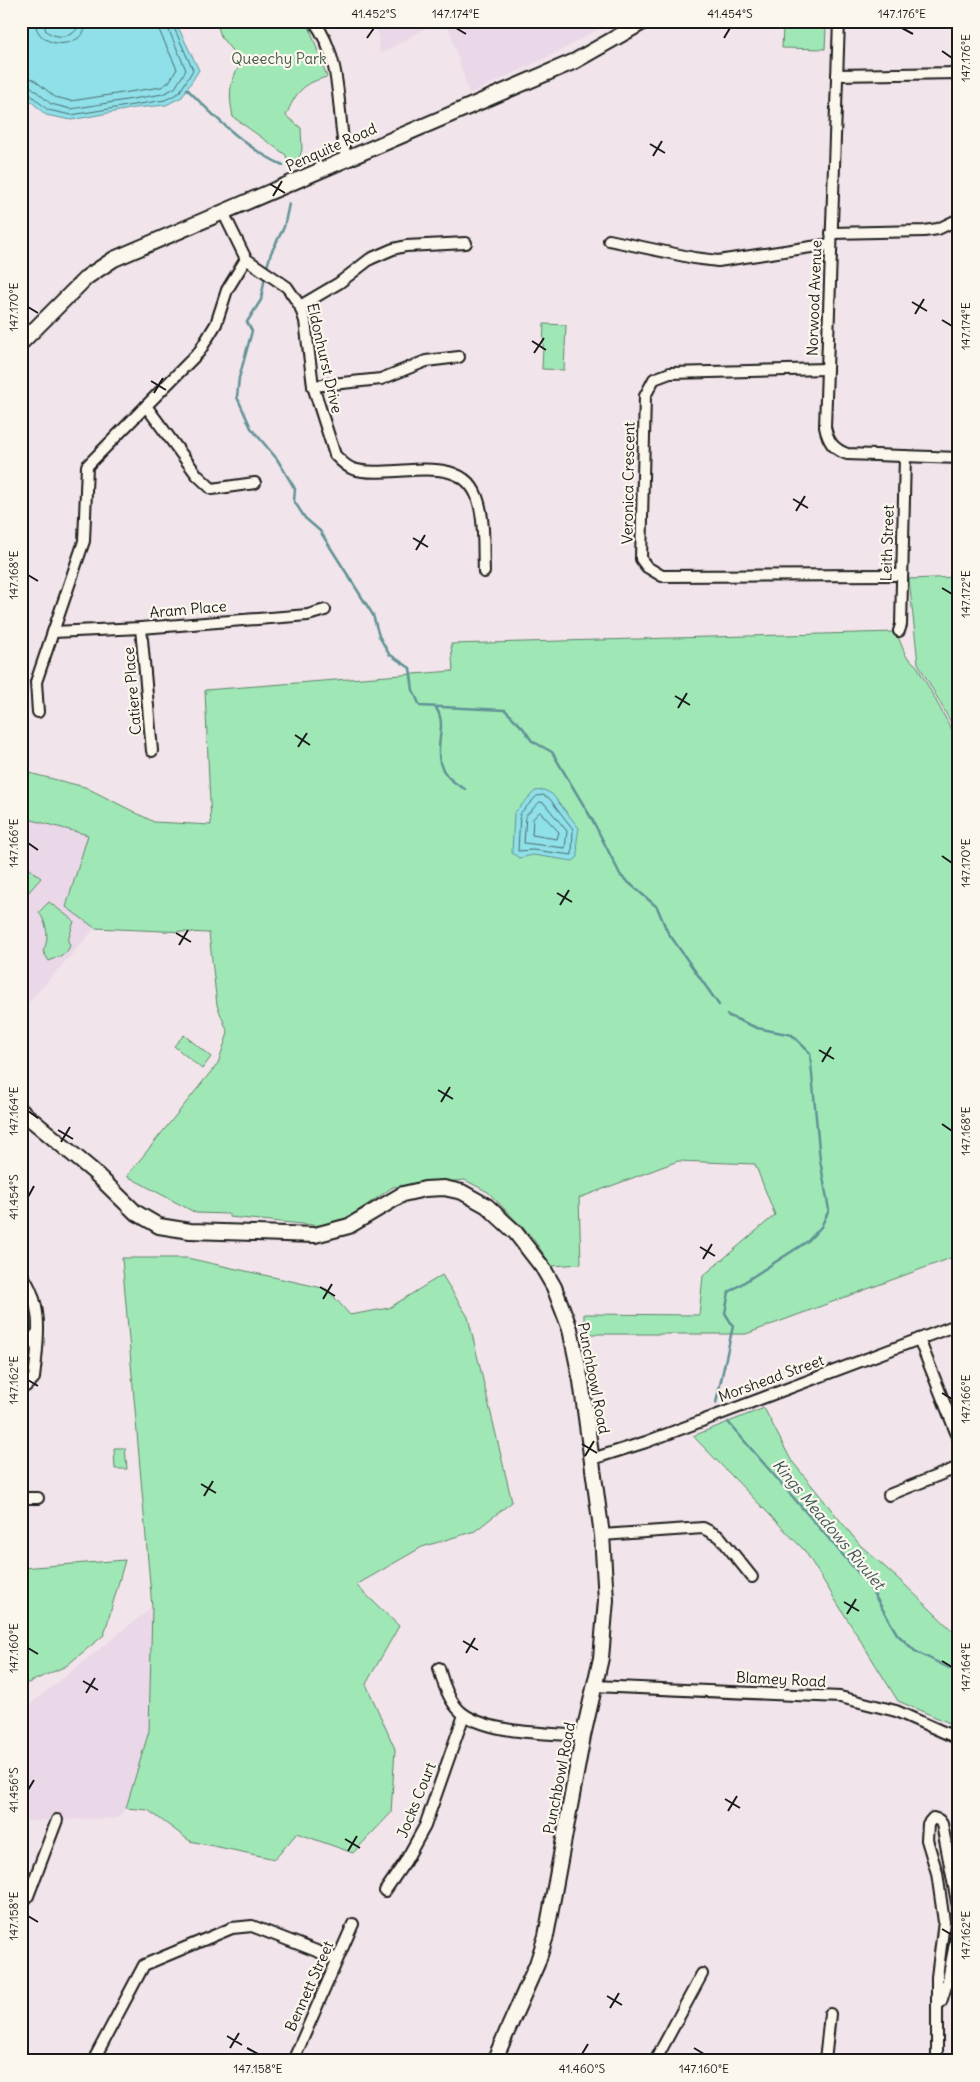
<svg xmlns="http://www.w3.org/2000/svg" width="980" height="2082" viewBox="0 0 980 2082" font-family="Delius,sans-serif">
<rect width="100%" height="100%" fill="#f1e4ea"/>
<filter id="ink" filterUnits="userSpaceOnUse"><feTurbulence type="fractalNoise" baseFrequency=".02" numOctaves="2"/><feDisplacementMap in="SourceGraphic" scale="10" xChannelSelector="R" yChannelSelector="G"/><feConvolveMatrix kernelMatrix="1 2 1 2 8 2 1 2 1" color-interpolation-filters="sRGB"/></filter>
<g filter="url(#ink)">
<!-- built -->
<g fill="#ead7e8">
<polygon points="376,21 438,21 380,54"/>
<polygon points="447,21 612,21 556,53 469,94"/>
<polygon points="21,817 88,835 67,907 95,928 21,1011"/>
<polygon points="152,1607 149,1731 126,1808 117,1818 21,1821 21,1712"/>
<polygon points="959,1986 959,2061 952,2061 955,1987"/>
</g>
<!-- green -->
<g fill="#9fe8b6" stroke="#5e8269">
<path d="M203,21H302L310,29L327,77C303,83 295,93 286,116L301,128L302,149L298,163L292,165L288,163L286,155L233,117C229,96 228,81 242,63L221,37L218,26Z"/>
<polygon points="783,26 826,27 825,49 782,48"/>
<polygon points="544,324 566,325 564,370 542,369"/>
<polygon points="959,577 959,737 918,663 909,579"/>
<polygon points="896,632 906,656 917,666 959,743 959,1255 746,1334 584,1334 584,1314 699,1315 703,1276 775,1215 755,1164 678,1161 579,1198 581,1264 552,1266 531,1236 488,1192 465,1180 393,1187 334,1227 229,1217 229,1214 196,1213 127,1176 218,1063 228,1033 217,1005 209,933 95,928 66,907 88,835 21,817 21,771 85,787 154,822 211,825 205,690 453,671 451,644"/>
<polygon points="21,862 41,878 27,894 21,888"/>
<path d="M49,902L74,921L68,941L70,946L66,953L49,961L43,951C50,939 47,924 39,912Z"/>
<polygon points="184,1035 211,1057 202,1069 174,1046"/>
<polygon points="187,1258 327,1289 350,1315 389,1308 442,1275 468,1317 512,1502 475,1531 422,1547 356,1585 399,1626 366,1684 395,1749 391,1813 353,1853 297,1833 275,1859 190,1841 148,1810 126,1808 149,1731 152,1607 122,1258"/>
<polygon points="764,1408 791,1460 860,1545 904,1584 959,1637 959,1727 898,1701 805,1551 693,1436"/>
<polygon points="114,1448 125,1448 127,1469 115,1469"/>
<polygon points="125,1560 104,1635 66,1666 28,1683 21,1683 21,1568"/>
</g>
<!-- water -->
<g fill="#8fe0e8" stroke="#619296">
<polygon points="21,21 51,21 56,25 72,21 175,21 199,70 182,97 166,105 135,108 71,120 46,115 22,93"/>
<polygon points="544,790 552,794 579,828 577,840 578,857 573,861 533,855 519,858 512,853 514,813 535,791"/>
</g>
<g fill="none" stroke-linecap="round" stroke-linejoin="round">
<!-- shore -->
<g stroke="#4a6a6e" stroke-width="1">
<path d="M35,21C36,51 86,51 87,21"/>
<path d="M43,21L46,31C57,40 78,38 80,21"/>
<polyline points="21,76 33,79 55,97 71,101 161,87 169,82 177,69 159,30 157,21"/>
<polyline points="21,84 29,85 51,104 71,109 163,94 175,88 186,70 165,21"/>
<polyline points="21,90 26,91 48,110 71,115 165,100 179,93 193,70 171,21"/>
<polygon points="537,796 543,795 549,798 573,829 572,855 533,850 518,851 520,814"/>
<polygon points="540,802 544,803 567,831 565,848 524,843 526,816"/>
<polygon points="540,812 559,832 557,839 532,835 533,819"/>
</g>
<!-- stream -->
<g stroke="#619296" stroke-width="2.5">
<path d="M187,89C215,117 246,149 283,165"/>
<polyline points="266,270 271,253 284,227 289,204"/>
<polyline points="265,276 261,300 247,322 252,331 239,378 237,397 251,428 277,459 295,489 294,501 305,518 320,531 373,615 379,636 389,654 410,668 413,690 420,706 505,710 523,728 532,741 552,752 593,821 621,876 657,907 667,931 719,1005"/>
<path d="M436,708C453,732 417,764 465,789"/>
<polyline points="716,1403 733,1326 725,1313 729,1292 808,1241 821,1227 829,1210 820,1160 810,1053 792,1035 757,1028 727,1015"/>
<polyline points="728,1422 868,1584 897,1634 915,1651 959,1673"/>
</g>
<!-- street casing -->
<g stroke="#1c1c1c" stroke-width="14">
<g id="street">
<path d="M314,21C344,62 336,111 346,158"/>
<path d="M839,21L825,427C828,441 833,449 847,454L959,458"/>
<polyline points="837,75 959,73"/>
<path d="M223,212L246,259L287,287L300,306L305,321L313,386L335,455C341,461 345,466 353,469C391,481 465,447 479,503C485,525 483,550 484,572"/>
<polyline points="831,233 924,231 938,229 959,219"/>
<polyline points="609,240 694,258 718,261 831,244"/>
<polyline points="300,306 339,283 370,259 393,249 406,246 466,243"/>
<polyline points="827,369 670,373 654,379 645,396 641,559 647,567 662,576 900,575"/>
<polyline points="313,386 381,379 426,361 459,357"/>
<polyline points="146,406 197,475 212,489 255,483"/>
<polyline points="141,628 152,751"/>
<polyline points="899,631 901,625 905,456"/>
<polyline points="53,632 141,628 308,615 325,610"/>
<polyline points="38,712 36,682 84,541 87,466 199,352 216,324 227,290 246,259"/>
<path d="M21,1273C45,1306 38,1340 34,1378L26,1386L21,1385"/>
<polyline points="919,1339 959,1440"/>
<polyline points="21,1354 36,1334"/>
<polyline points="592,1459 646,1442 959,1324"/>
<polyline points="889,1495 959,1467"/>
<polyline points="21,1498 38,1498"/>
<polyline points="602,1535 703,1528 720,1537 752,1577"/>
<path d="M439,1668C443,1684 451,1706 465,1715C494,1734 549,1733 583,1736"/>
<polyline points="594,1686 840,1697 896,1711 959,1739"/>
<polyline points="385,1891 405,1862 425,1826 464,1715"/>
<polyline points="21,1905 28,1896 57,1820"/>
<polyline points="941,2002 948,1980 959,1922"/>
<polyline points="93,2061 144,1965 232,1928 252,1926 337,1959"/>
<polyline points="293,2061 353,1924"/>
<polyline points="655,2061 702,1974"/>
<polyline points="825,2061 830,2014"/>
<polyline points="937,2061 937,1977 944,1922 937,1873 927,1840 928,1824 933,1818 939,1820 942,1824 959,1912"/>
</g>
</g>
<!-- secondary casing -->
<g stroke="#1c1c1c" stroke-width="18">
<g id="secondary">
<polyline points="21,343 87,277 114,259 575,61 645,21"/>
<polyline points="21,1111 93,1171 135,1212 159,1226 190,1231 315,1235 349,1226 403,1194 425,1189 444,1188 462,1192 487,1206 515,1232 543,1268 554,1287 570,1329 581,1381 602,1535 606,1600 601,1658 583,1736 546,1936 537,1964 494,2061"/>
</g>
</g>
<!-- street -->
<use href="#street" stroke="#fbf7ec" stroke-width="10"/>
<!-- secondary -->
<use href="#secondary" stroke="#fbf7ec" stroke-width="14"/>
</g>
</g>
<!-- ticks -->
<path fill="none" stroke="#1c1c1c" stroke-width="2" d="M456,28L466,34M902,28L913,34M367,38L374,28M724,38L730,28M942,51L952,58M650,144L665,153M653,156L662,141M270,184L285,193M273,196L282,181M912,302L927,311M28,307L38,313M915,314L924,299M942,320L952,326M532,341L546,350M534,353L544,338M151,381L166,390M154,393L163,378M793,499L808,508M796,511L805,496M413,538L428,547M416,550L425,535M28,575L38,581M942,588L952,594M675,696L690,705M678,708L687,693M295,735L310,745M298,747L307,733M28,843L38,850M942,856L952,863M557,893L572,902M560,905L569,890M176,933L191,942M179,945L188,930M819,1050L834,1059M822,1062L831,1047M438,1090L453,1099M441,1102L450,1087M28,1111L38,1118M942,1124L952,1131M58,1130L73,1139M61,1142L70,1127M28,1197L34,1186M700,1247L715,1256M703,1259L712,1244M320,1287L335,1296M323,1299L332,1284M28,1380L38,1386M942,1393L952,1399M582,1444L597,1453M585,1456L594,1441M201,1484L216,1493M204,1496L213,1481M844,1602L859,1611M847,1614L856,1599M463,1641L478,1650M28,1648L38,1654M466,1653L475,1638M942,1661L952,1667M83,1681L98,1690M86,1693L95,1678M28,1790L34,1780M725,1799L740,1808M728,1811L737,1796M345,1839L360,1848M348,1851L357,1836M28,1916L38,1922M942,1929L952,1935M607,1996L622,2005M610,2008L619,1993M227,2036L242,2045M230,2048L239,2033M247,2048L258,2054M694,2048L704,2054M582,2054L588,2044"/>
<g text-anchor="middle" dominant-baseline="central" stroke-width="4.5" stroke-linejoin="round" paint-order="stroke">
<!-- park labels -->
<g font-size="15" fill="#43594a" stroke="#fbf7ec">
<text x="279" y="58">Queechy Park</text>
</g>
<!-- street labels -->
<g font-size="15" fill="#1c1c1c" stroke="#fbf7ec">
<text transform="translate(331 147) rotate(-24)">Penquite Road</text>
<text transform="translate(814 298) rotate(-88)">Norwood Avenue</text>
<text transform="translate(325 358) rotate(77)">Eldonhurst Drive</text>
<text transform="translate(628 483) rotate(-89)">Veronica Crescent</text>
<text transform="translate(887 543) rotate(-88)">Leith Street</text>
<text transform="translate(188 609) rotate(-5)">Aram Place</text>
<text transform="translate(132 691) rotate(-95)">Catiere Place</text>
<text transform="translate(594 1378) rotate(79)">Punchbowl Road</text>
<text transform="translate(771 1378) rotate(-20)">Morshead Street</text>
<text transform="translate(781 1679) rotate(3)">Blamey Road</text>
<text transform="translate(559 1778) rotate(-79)">Punchbowl Road</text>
<text transform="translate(416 1800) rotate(-68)">Jocks Court</text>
<text transform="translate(309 1986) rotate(-66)">Bennett Street</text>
</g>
<!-- water labels -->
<g font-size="16" font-style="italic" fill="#3e5759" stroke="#fbf7ec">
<text transform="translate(829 1524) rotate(50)">Kings Meadows Rivulet</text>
</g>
</g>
<!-- margin -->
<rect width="980" height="2082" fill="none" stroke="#fbf7ec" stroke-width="55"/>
<rect x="28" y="28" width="924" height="2026" fill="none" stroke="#1c1c1c" stroke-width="2"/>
<g font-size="12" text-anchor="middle" fill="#1c1c1c">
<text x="374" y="18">41.452°S</text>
<text x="456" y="18">147.174°E</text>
<text x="730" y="18">41.454°S</text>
<text x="902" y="18">147.176°E</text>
<text transform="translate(966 58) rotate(-90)" y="4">147.176°E</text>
<text transform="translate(14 307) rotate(-90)" y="4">147.170°E</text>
<text transform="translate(966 326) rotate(-90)" y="4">147.174°E</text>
<text transform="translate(14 575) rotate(-90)" y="4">147.168°E</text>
<text transform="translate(966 594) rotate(-90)" y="4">147.172°E</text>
<text transform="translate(14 843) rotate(-90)" y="4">147.166°E</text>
<text transform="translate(966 863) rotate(-90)" y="4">147.170°E</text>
<text transform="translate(14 1111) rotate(-90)" y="4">147.164°E</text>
<text transform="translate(966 1131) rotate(-90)" y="4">147.168°E</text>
<text transform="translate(14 1197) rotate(-90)" y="4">41.454°S</text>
<text transform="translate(14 1380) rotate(-90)" y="4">147.162°E</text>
<text transform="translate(966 1399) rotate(-90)" y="4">147.166°E</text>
<text transform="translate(14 1648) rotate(-90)" y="4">147.160°E</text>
<text transform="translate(966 1667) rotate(-90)" y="4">147.164°E</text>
<text transform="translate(14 1790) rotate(-90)" y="4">41.456°S</text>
<text transform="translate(14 1916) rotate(-90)" y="4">147.158°E</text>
<text transform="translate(966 1935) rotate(-90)" y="4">147.162°E</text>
<text x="258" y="2073">147.158°E</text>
<text x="582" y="2073">41.460°S</text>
<text x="704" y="2073">147.160°E</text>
</g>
</svg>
